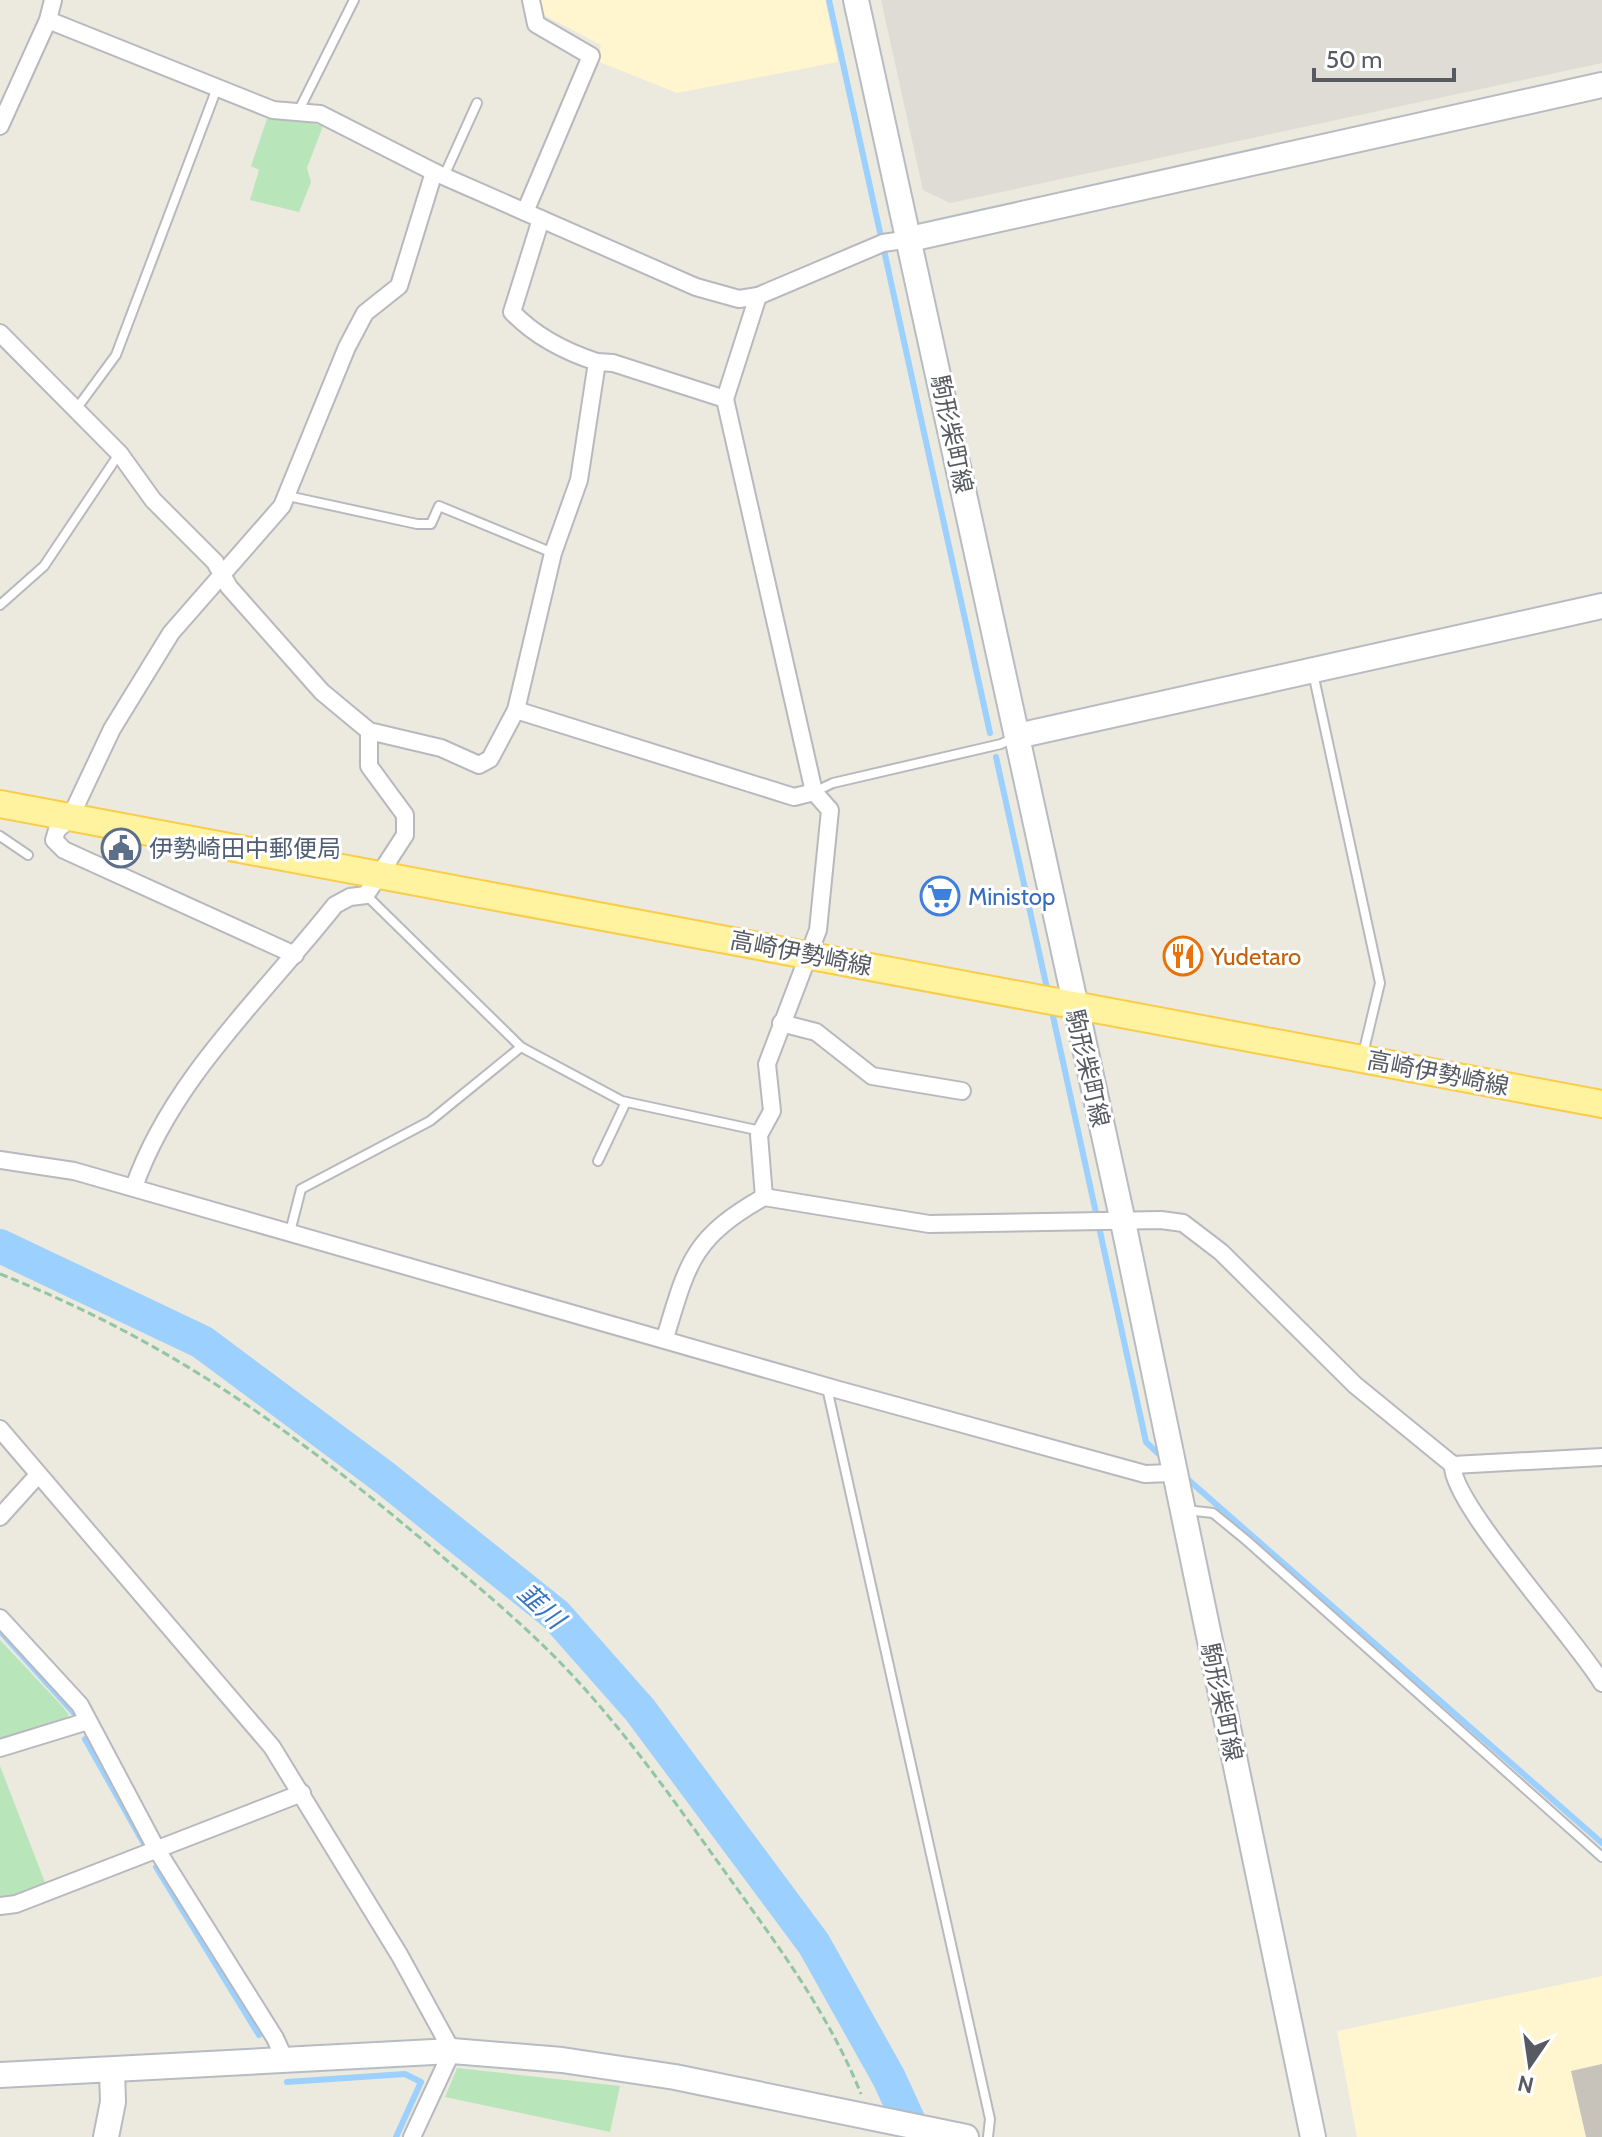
<svg xmlns="http://www.w3.org/2000/svg" width="1602" height="2137" viewBox="0 0 1602 2137" font-family="Cabin,'Noto Sans JP',sans-serif">
<rect width="100%" height="100%" fill="#ece9de"/>
<!-- commercial -->
<g fill="#fff6d0">
<polygon points="539,0 825,0 838,62 677,93 597,61 601,45 542,14"/>
<polygon points="1602,1976 1602,2137 1357,2137 1337,2031"/>
</g>
<!-- industrial -->
<polygon fill="#dfdcd6" points="881,0 1602,0 1602,63 950,203 923,190"/>
<!-- green -->
<g fill="#b8e6ba">
<polygon points="269,113 323,126 307,168 311,182 299,212 250,200 259,170 251,166"/>
<polygon points="0,1640 62,1706 69,1715 64,1721 0,1739"/>
<polygon points="0,1766 46,1885 16,1897 0,1898"/>
<polygon points="457,2068 620,2086 610,2132 445,2097"/>
</g>
<g fill="none" stroke-linecap="round" stroke-linejoin="round">
<!-- stream -->
<g stroke="#9bd0ff" stroke-width="6">
<polyline points="829,0 990,733"/>
<polyline points="996,757 1048,993"/>
<polyline points="1051,1007 1146,1442 1163,1458"/>
<polyline points="1184,1476 1602,1843"/>
<polyline points="0,1631 73,1712"/>
<polyline points="85,1739 143,1842"/>
<polyline points="156,1867 259,2035"/>
<polyline points="287,2082 405,2074 421,2082 396,2137"/>
</g>
<!-- river -->
<polyline stroke="#9bd0ff" stroke-width="34" points="0,1246 202,1342 385,1478 556,1615 640,1710 814,1944 889,2078 916,2137"/>
</g>
<!-- building -->
<polygon fill="#c7c3bb" points="1602,2064 1602,2137 1586,2137 1571,2071"/>
<g fill="none" stroke-linecap="round" stroke-linejoin="round">
<!-- lane casing -->
<g stroke="#b7b9bf" stroke-width="12">
<g id="lane">
<polyline points="298,112 354,0"/>
<polyline points="444,176 477,103"/>
<polyline points="77,408 116,355 217,88"/>
<polyline points="288,496 417,524 431,524 439,506 553,553"/>
<polyline points="0,605 44,566 119,454"/>
<polyline points="1313,673 1380,983 1363,1054"/>
<polyline points="814,792 833,783 1001,744 1013,738"/>
<polyline points="0,836 28,855"/>
<polyline points="366,895 521,1047 622,1101 761,1131"/>
<polyline points="598,1161 626,1102"/>
<polyline points="290,1232 301,1189 430,1121 521,1047"/>
<polyline points="827,1388 990,2119 988,2137"/>
<polyline points="1186,1510 1213,1513 1246,1540 1602,1857"/>
</g>
</g>
<!-- street casing -->
<g stroke="#b7b9bf" stroke-width="20">
<g id="street">
<polyline points="48,20 273,110 320,114 434,172 696,287 739,299 758,296 883,243 910,239"/>
<polyline points="0,126 48,20 53,0"/>
<polyline points="525,212 591,56 536,24 531,0"/>
<polyline points="758,296 725,399 814,792 830,810 818,930 767,1064 772,1111 759,1135 764,1197"/>
<polyline points="0,333 120,454 153,500 215,562 229,587 322,692 369,731 441,748 479,765 490,759 516,710 794,797 814,792"/>
<polyline points="597,362 613,363 725,399"/>
<path d="M516,710L553,553L579,480L597,362C566,352 535,336 512,312L541,219"/>
<polyline points="295,955 64,850 54,840 57,830 70,818 112,729 171,633 282,506 347,347 365,313 399,286 434,172"/>
<polyline points="781,1023 816,1032 872,1076 962,1091"/>
<polyline points="0,1160 74,1171 839,1390 1145,1474 1173,1473"/>
<path d="M134,1187C172,1078 265,994 335,905L350,897L366,895L405,835V815L369,766V731"/>
<path d="M665,1338C688,1262 692,1238 764,1197L929,1224L1161,1220L1183,1223L1221,1252L1355,1385L1453,1465L1602,1457"/>
<polyline points="0,1429 272,1747 400,1956 452,2051 412,2137"/>
<path d="M1453,1465C1449,1501 1577,1640 1602,1683"/>
<polyline points="0,1517 37,1476"/>
<polyline points="0,1618 80,1705 157,1850 275,2038 285,2060"/>
<polyline points="0,1748 88,1721"/>
<polyline points="0,1906 16,1904 302,1793"/>
</g>
</g>
<!-- secondary casing -->
<g stroke="#b7bbc2" stroke-width="28">
<g id="secondary">
<polyline points="856,0 1123,1222 1313,2137"/>
<polyline points="910,239 1602,85"/>
<polyline points="1017,736 1602,606"/>
<polyline points="0,2075 452,2051 562,2060 675,2077 966,2137"/>
<polyline points="106,2137 113,2102 112,2071"/>
</g>
</g>
<!-- primary casing -->
<g stroke="#f9cd4a" stroke-width="30">
<polyline id="primary" points="0,804 1602,1104"/>
</g>
<!-- path -->
<path stroke="#91c6a2" stroke-width="3" stroke-dasharray="8 4" stroke-linecap="butt" d="M0,1274C170,1341 292,1430 431,1547C483,1591 538,1636 583,1687C636,1746 682,1812 728,1876C778,1946 829,2014 861,2094"/>
<!-- lane -->
<use href="#lane" stroke="#fff" stroke-width="8"/>
<!-- street -->
<use href="#street" stroke="#fff" stroke-width="16"/>
<!-- secondary -->
<use href="#secondary" stroke="#fff" stroke-width="24"/>
<!-- primary -->
<use href="#primary" stroke="#fff3a0" stroke-width="26"/>
</g>
<!-- icons -->
<defs>
<g id="civic-ring" transform="scale(2)"><circle r="9.5" fill="#fff" stroke="#5c6f8a" stroke-width="1.5"/><path d="M-.6-6.5H3V-4.5H.6V-3L4-1V1h2V6H-6V1h2V-1L-.6-3ZM-1.2 2.5V6h2.4V2.5Z" fill="#5c6f8a"/></g>
<g id="supermarket-ring" transform="scale(2)"><circle r="9.5" fill="#fff" stroke="#3f7fe0" stroke-width="1.5"/><path d="M-6-5.5h2.5l.6 2H6L4.5 2H-2.5L-4.4-4H-6ZM-1.5 3.2a1.3 1.3 0 1 0 .1 0ZM3 3.2a1.3 1.3 0 1 0 .1 0Z" fill="#3f7fe0"/></g>
<g id="restaurant-ring" transform="scale(2)"><circle r="9.5" fill="#fff" stroke="#e8710a" stroke-width="1.5"/><path d="M-5-6h1v4h1v-4h1v4h1v-4h1v5L-1.5 .5V6h-2V.5L-5-1ZM5-6V6H3V1.5H1.5Q1.5-4 5-6Z" fill="#e8710a"/></g>
</defs>
<g fill-rule="evenodd">
<use href="#civic-ring" x="121" y="848"/>
<use href="#supermarket-ring" x="940" y="896"/>
<use href="#restaurant-ring" x="1183" y="956"/>
</g>
<g text-anchor="middle" dominant-baseline="central" stroke-width="6" stroke-linejoin="round" paint-order="stroke">
<!-- street labels -->
<g font-size="24" fill="#575b61" stroke="#fff">
<text transform="translate(952 434) rotate(78)">駒形柴町線</text>
<text transform="translate(801 953) rotate(11)">高崎伊勢崎線</text>
<text transform="translate(1088 1068) rotate(77)">駒形柴町線</text>
<text transform="translate(1438 1073) rotate(11)">高崎伊勢崎線</text>
<text transform="translate(1222 1702) rotate(78)">駒形柴町線</text>
</g>
<!-- service labels -->
<g font-size="24" fill="#4e5e75" stroke="#fff" text-anchor="start">
<text x="149" y="848">伊勢崎田中郵便局</text>
</g>
<!-- shop labels -->
<g font-size="24" fill="#366cbe" stroke="#fff" text-anchor="start">
<text x="968" y="896">Ministop</text>
</g>
<!-- food labels -->
<g font-size="24" fill="#c56008" stroke="#fff" text-anchor="start">
<text x="1211" y="956">Yudetaro</text>
</g>
<!-- water labels -->
<g font-size="26" font-style="italic" fill="#3675bf" stroke="#fff">
<text transform="translate(541 1606) rotate(42)">韮川</text>
</g>
</g>
<!-- north arrow -->
<g transform="translate(1530 2065) rotate(193)" stroke="#ffffff" stroke-width="6" paint-order="stroke">
<path d="M0-6L14 30L0 20L-14 30Z" fill="#575b61"/>
<text y="-12" font-size="22" font-weight="bold" text-anchor="middle" fill="#575b61">N</text>
</g>
<!-- scale -->
<path d="M1314 68v12h140v-12" fill="none" stroke="#575b61" stroke-width="4"/>
<text x="1326" y="68" font-size="24" fill="#575b61" stroke="#ffffff" stroke-width="6" paint-order="stroke">50 m</text>
</svg>
